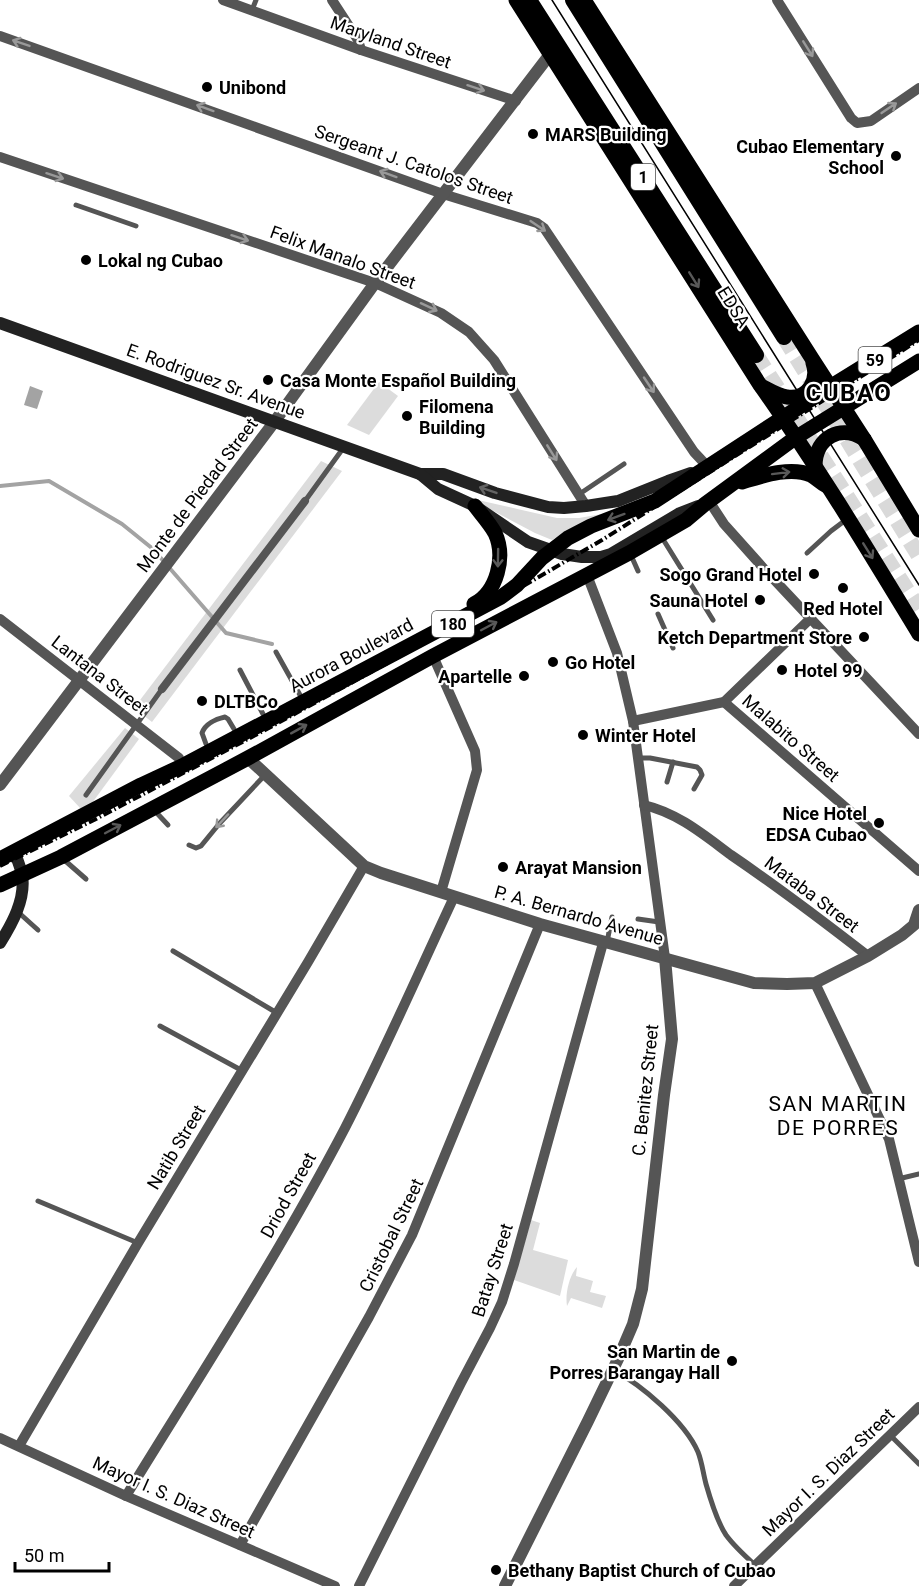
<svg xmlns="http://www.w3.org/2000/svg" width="919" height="1586" viewBox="0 0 919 1586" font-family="Roboto,sans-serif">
<rect width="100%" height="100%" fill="#fff"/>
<!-- green -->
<g fill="#dcdcdc">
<polygon points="379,382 398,396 369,435 347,425"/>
<polygon points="321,461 342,471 152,722 134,708"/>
<polygon points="469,498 557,518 579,518 602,514 572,528 552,540 535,533"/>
<polygon points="125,728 139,739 92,803 81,809 69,796"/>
<polygon points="531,1220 540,1223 533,1250 568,1260 560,1296 514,1280"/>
<path d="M577,1267L576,1276L593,1281L590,1292L606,1296L602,1308L571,1298L567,1306C565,1294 569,1276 577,1267Z"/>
</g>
<!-- water -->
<polygon fill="#a3a3a3" points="30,386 43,391 37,409 24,405"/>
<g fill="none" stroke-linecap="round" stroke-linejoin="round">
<!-- stream -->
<polyline stroke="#a3a3a3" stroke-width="4" points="0,486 49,481 122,524 153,549 226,633 272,644"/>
<!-- trunk-tunnel -->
<g stroke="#d9d9d9" stroke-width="16" stroke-dasharray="16 8" stroke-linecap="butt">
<polyline points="784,337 919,556"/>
<polyline points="756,355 919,609"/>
</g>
<!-- service -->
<g stroke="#555" stroke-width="5">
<polyline points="252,10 256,0"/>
<polyline points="76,205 136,226"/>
<polyline points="578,495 624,464"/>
<polyline points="305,501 344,447"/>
<polyline points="661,536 713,620"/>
<polyline points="630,553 638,571"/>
<polyline points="807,553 831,531 847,519"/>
<polyline points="658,614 673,648"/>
<polyline points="276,652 300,695"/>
<polyline points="240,670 263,714"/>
<path d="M206,744L202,733C205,724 216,719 225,717L228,719L234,729"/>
<polyline points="638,758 650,758 697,767 700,770 702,775 694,789"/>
<polyline points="667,782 673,762"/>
<polyline points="86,795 162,689"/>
<polyline points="154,810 168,825"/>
<polyline points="189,845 196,848 201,846 219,824 265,775"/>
<polyline points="62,858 86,879"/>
<polyline points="18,912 38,930"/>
<polyline points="638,919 659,922"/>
<polyline points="607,942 612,917"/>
<polyline points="173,951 277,1013"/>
<polyline points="160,1026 241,1070"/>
<polyline points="898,1179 919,1174"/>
<polyline points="38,1201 138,1243"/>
<path d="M613,1370C642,1385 685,1422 698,1452C702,1462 703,1473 706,1484C710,1498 718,1523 726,1535C734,1546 745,1556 755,1565"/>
<polyline points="890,1435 919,1464"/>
</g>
<!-- pedestrian -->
<polyline stroke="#555" stroke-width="8" points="162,689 305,501"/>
<!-- minor -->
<g stroke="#555" stroke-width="10">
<polyline points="223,0 361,50 516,101"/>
<polyline points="332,0 358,40 361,50"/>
<polyline points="777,0 851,118 857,123 871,121 919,88"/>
<polyline points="0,36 443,194 537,223 544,228 694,452 708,467"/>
<polyline points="0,157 375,283 441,313 469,332 494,360 586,506"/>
<polyline points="709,501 724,524 765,570 919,734"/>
<polyline points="587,575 617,653 633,721 665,958"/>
<polyline points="0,619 179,758"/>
<polyline points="433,656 475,751 477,770 441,892"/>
<polyline points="724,702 919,871"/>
<polyline points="633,721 724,702 810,619"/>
<path d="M644,805C678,813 704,835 731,855C778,887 823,921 868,956"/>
<polyline points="815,983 889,1139 919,1262"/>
<polyline points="0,1438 126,1496 335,1586"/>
<polyline points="19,1446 138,1243 308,962 364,866"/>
<path d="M126,1496C201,1374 279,1254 345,1128C384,1052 418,974 454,897"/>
<polyline points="240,1545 369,1317 412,1235 540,924"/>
<polyline points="359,1586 461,1383 490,1328 502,1302 514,1264 603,943"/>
<polyline points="734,1586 919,1407"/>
</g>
<!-- tertiary -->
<g stroke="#555" stroke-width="12">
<polyline points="248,758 364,866 381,873 540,924 754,983 787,984 815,983 868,956 902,935 914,925 919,910"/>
<polyline points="0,785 275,421 375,283 551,53"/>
<polyline points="505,1586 588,1421 618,1359 633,1324 642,1289 664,1095 672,1039 665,958"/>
</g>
<!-- secondary -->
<g stroke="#222" stroke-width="12">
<polyline points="0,323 420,474 443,474 495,493 548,507 564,508 586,506 618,501 668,481 691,473"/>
<polyline points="420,474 438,489 475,506 528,542 562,554 582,557 601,557 611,554 680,513 698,506"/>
<path d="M0,943C12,924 26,899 22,875C21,868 17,860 15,852"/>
</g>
<!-- primary -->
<g stroke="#000" stroke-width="15">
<path d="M516,0L760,385C817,465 868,550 919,634"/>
<polyline points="584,0 811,357 864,439 919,530"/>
<path d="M761,386C769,390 778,396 787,397C808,400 819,380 813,363"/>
<path d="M815,465C816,437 841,424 864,439"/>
<path d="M742,482C762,476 790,466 811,475C816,478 821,483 827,486"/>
<path d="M474,604C497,592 506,557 495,533C490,524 482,515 475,506"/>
<polyline points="0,859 141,785 184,765 501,597 517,585 542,558 568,538 591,526 655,501 830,387 919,332"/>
<polyline points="0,885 61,857 248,758 433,656 629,553 686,520 705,504 795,438 919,361"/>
</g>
<!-- trunk -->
<g stroke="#000" stroke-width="16">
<polyline points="529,0 756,355"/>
<polyline points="573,0 784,337"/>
</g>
<!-- tram -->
<polyline stroke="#000" stroke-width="1.5" points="552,0 919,585"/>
<!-- rail -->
<polyline stroke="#000" stroke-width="4" stroke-dasharray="9 3 1.5 3" stroke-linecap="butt" points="0,866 94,820 267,729 455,626 602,540 919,340"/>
</g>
<!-- one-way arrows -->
<defs><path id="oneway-shaft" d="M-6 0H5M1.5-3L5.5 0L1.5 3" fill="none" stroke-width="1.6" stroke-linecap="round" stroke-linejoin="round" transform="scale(1.5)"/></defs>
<g stroke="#999">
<use href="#oneway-shaft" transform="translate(21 43) rotate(-161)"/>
<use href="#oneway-shaft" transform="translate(808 49) rotate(58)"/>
<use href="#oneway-shaft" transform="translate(476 88) rotate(18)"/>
<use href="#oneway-shaft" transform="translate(205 108) rotate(-160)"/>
<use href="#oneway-shaft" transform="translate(889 108) rotate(-34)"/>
<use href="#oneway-shaft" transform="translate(388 174) rotate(-160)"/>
<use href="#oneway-shaft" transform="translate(55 176) rotate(18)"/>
<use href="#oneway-shaft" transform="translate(538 226) rotate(34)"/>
<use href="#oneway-shaft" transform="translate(240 238) rotate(18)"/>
<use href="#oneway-shaft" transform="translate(429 307) rotate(25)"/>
<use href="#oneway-shaft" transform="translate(649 385) rotate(56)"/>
<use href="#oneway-shaft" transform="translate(552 453) rotate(58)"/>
<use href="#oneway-shaft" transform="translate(222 821) rotate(133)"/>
</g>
<g stroke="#595959">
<use href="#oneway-shaft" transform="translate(694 280) rotate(58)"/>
<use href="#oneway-shaft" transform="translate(781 473) rotate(-7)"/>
<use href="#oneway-shaft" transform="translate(616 517) rotate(160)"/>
<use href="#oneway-shaft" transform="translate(868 551) rotate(58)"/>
<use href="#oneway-shaft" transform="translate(498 558) rotate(91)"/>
<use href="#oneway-shaft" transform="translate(489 626) rotate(-28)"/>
<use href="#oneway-shaft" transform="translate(299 729) rotate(-29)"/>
<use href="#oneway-shaft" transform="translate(113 829) rotate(-28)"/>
</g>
<use stroke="#646464" href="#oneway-shaft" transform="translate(488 490) rotate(-161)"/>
<!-- markers -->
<g fill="#000" stroke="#fff" stroke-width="2">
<circle cx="207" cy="87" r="6"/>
<circle cx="533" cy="134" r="6"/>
<circle cx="896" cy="156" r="6"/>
<circle cx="86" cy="260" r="6"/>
<circle cx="268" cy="380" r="6"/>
<circle cx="407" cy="416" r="6"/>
<circle cx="814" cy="574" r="6"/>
<circle cx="843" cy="588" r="6"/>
<circle cx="760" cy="600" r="6"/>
<circle cx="864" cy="637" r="6"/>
<circle cx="553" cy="662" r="6"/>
<circle cx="782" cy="670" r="6"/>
<circle cx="524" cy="676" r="6"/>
<circle cx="202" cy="701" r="6"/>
<circle cx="583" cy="735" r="6"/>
<circle cx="879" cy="823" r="6"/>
<circle cx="503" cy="867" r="6"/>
<circle cx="732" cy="1361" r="6"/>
<circle cx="496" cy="1570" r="6"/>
</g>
<g text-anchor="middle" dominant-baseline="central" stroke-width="4.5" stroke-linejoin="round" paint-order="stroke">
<!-- shield labels -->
<g fill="#fff" stroke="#4c4c4c" stroke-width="1.5">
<rect x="631" y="164" width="24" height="26" rx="4.5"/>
<rect x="858.5" y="347" width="33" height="26" rx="4.5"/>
<rect x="432" y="611" width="42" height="26" rx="4.5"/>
</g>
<g font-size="16" font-weight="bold" fill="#000">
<text x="643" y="177">1</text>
<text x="875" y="360">59</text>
<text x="453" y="624">180</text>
</g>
<!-- street labels -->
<g font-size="18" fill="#000" stroke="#fff">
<text transform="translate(391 42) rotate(19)">Maryland Street</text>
<text transform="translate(414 164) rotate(19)">Sergeant J. Catolos Street</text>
<text transform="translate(343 257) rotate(20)">Felix Manalo Street</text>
<text transform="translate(734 307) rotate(58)">EDSA</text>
<text transform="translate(216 381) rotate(20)">E. Rodriguez Sr. Avenue</text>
<text transform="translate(197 495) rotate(-53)">Monte de Piedad Street</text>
<text transform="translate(351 655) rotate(-28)">Aurora Boulevard</text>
<text transform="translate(100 675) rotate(38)">Lantana Street</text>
<text transform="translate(791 738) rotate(41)">Malabito Street</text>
<text transform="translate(812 894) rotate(37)">Mataba Street</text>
<text transform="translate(579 915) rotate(16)">P. A. Bernardo Avenue</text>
<text transform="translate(645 1090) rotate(-84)">C. Benitez Street</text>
<text transform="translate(176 1147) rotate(-59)">Natib Street</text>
<text transform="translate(288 1195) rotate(-61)">Driod Street</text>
<text transform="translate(391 1235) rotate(-64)">Cristobal Street</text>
<text transform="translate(492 1270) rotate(-72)">Batay Street</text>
<text transform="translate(828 1472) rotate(-44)">Mayor I. S. Diaz Street</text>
<text transform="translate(174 1497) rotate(24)">Mayor I. S. Diaz Street</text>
</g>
<!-- poi labels -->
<g font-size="18" font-weight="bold" fill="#000" stroke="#fff" text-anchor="start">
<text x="219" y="87">Unibond</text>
<text x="545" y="134">MARS Building</text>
<text x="884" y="146" text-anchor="end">Cubao Elementary<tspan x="884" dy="21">School</tspan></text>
<text x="98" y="260">Lokal ng Cubao</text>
<text x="280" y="380">Casa Monte Español Building</text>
<text x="419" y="406">Filomena<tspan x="419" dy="21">Building</tspan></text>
<text x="802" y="574" text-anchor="end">Sogo Grand Hotel</text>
<text x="748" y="600" text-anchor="end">Sauna Hotel</text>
<text x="843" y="608" text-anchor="middle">Red Hotel</text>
<text x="852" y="637" text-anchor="end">Ketch Department Store</text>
<text x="565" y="662">Go Hotel</text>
<text x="794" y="670">Hotel 99</text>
<text x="512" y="676" text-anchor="end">Apartelle</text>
<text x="214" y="701">DLTBCo</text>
<text x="595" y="735">Winter Hotel</text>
<text x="867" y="813" text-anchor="end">Nice Hotel<tspan x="867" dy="21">EDSA Cubao</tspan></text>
<text x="515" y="867">Arayat Mansion</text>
<text x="720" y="1351" text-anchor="end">San Martin de<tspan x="720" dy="21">Porres Barangay Hall</tspan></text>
<text x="508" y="1570">Bethany Baptist Church of Cubao</text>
</g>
<!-- quarter labels -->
<g font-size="21" letter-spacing="1.5" fill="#000" stroke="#fff">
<text x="838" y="1104">SAN MARTIN<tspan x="838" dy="24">DE PORRES</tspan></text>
</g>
<!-- district labels -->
<g font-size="24" font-weight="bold" letter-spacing="1.5" fill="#000" stroke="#fff">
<text x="849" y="393">CUBAO</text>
</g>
</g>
<!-- scale -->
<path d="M15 1562v9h94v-9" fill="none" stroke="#000000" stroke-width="3"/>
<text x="24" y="1562" font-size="18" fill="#000000" stroke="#ffffff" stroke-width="4.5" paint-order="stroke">50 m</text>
</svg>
